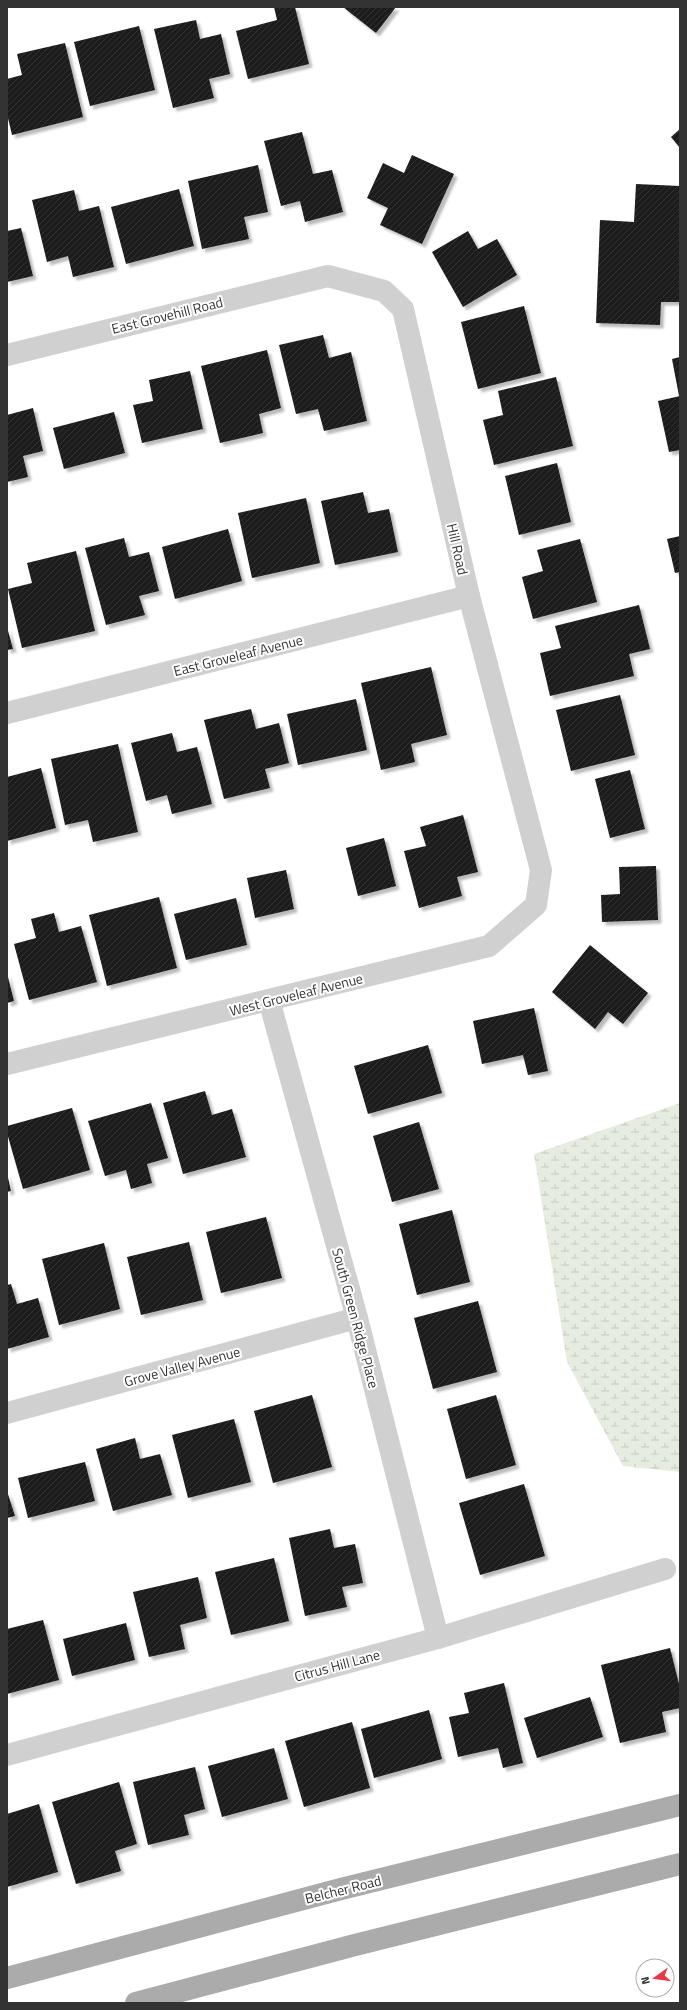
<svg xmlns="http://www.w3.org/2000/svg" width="687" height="2010" viewBox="0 0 687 2010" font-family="'Titillium Web',sans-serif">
<defs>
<pattern id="wetland-marsh" width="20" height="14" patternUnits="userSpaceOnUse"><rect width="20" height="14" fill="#e6ecdf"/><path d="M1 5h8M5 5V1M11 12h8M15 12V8" fill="none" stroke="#c6cbc0"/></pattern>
<pattern id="building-hatch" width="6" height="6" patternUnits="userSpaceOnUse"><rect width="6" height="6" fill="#1a1a1a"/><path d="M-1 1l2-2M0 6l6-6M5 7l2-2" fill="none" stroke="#333"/></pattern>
<filter id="shadow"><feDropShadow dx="3.5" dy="3.5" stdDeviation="1" flood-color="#0004"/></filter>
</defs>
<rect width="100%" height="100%" fill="#fff"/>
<!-- wetland -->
<polygon fill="url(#wetland-marsh)" points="680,1103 680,1472 623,1466 567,1362 534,1154"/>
<!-- building -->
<g fill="url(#building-hatch)" filter="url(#shadow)">
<polygon points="274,7 295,7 309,64 248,79 236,31 277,20"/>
<polygon points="343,7 396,7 376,33"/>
<polygon points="196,20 200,39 221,34 230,74 209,79 214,98 173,108 154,29"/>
<polygon points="139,26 155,90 90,106 74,42"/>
<polygon points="65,43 83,117 12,135 7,114 7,79 22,75 17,54"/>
<polygon points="680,129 680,148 671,137"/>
<polygon points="302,132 313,174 332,170 343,212 305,222 300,201 281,206 264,141"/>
<polygon points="412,155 454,174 422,244 380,225 388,208 367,198 383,163 404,173"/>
<polygon points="258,165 268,212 244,217 249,239 202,249 188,181"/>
<polygon points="636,184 680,186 680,302 661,302 660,325 596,323 600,220 634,222"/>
<polygon points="179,189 194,246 126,264 111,207"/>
<polygon points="74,190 79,211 99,206 114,267 73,277 68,256 47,262 32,200"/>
<polygon points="21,228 33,276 7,282 7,231"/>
<polygon points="468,231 478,249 497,239 517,275 463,307 432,252"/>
<polygon points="524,306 541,373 478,389 461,322"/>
<polygon points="323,335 329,358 351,352 367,421 324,431 318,409 296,414 279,345"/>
<polygon points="267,350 281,408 259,414 263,433 220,443 201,366"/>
<polygon points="680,357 680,396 679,396 672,359"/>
<polygon points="190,371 203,429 142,443 133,405 153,401 149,380"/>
<polygon points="556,377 573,446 494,465 483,420 503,415 498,391"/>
<polygon points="680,396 680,450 669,452 658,401"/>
<polygon points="33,408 43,451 23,456 28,477 7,482 7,415"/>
<polygon points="114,412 125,453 64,469 53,428"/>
<polygon points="557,463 571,522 519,535 505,476"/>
<polygon points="363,492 368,513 389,509 398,552 335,565 321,501"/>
<polygon points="306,498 320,563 252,578 238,513"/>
<polygon points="228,529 242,581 175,599 162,547"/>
<polygon points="680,536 680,572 675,573 667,539"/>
<polygon points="124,538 129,557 149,552 159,591 139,596 145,615 106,625 85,548"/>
<polygon points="580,539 597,602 533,619 522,577 543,571 537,550"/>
<polygon points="76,551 95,631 22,648 8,589 32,583 27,563"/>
<polygon points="639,605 650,649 629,654 634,676 550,696 540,653 561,648 555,626"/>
<polygon points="7,627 13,649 7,650"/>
<polygon points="431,667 447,735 411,744 415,762 381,770 361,683"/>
<polygon points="620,695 635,755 571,771 556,710"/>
<polygon points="356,699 367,750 298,765 287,714"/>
<polygon points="251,709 256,729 279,723 289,763 265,769 270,788 224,799 204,720"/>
<polygon points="172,733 177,752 197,747 212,804 172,814 167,795 146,801 131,743"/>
<polygon points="118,744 138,832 93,842 88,820 65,825 51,759"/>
<polygon points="41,768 56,828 7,841 7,777"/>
<polygon points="630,770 645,829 610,838 595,779"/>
<polygon points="463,815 478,872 457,877 462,896 419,908 404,851 426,846 420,827"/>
<polygon points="384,838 396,886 358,896 346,848"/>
<polygon points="656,866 658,920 602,922 601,895 620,894 619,867"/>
<polygon points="286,870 294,909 255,918 247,878"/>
<polygon points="159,897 177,968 107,986 89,915"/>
<polygon points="236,898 247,945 186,960 174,914"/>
<polygon points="54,913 59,932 81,926 97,982 29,1000 14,944 36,938 31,919"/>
<polygon points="590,945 648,993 623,1024 608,1012 595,1029 552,992"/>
<polygon points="7,973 14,1001 7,1003"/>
<polygon points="534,1008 548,1071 528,1075 523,1055 482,1064 473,1021"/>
<polygon points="428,1045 442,1093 368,1114 354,1066"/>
<polygon points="205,1091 212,1115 232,1109 246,1157 183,1174 163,1103"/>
<polygon points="151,1103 168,1158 147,1164 152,1183 131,1189 126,1170 105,1176 88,1121"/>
<polygon points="72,1108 90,1170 23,1189 7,1133 7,1126"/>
<polygon points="419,1122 439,1189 392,1202 373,1136"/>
<polygon points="7,1173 11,1191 7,1192"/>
<polygon points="452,1210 470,1282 417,1295 399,1224"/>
<polygon points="266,1217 282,1278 221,1293 206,1232"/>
<polygon points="189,1242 203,1300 141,1315 127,1257"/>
<polygon points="104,1243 120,1309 59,1325 42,1259"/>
<polygon points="11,1284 17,1304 38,1298 49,1337 7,1349 7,1285"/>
<polygon points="478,1301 497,1372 433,1389 414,1318"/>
<polygon points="312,1395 332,1467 273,1483 254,1411"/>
<polygon points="496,1395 516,1465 466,1479 447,1409"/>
<polygon points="234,1419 251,1482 188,1498 172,1435"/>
<polygon points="135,1438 140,1459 160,1454 172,1495 113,1511 96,1449"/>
<polygon points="85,1462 95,1501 28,1518 18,1478"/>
<polygon points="524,1484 545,1556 480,1575 459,1503"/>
<polygon points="7,1491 15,1516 7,1518"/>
<polygon points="330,1529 334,1548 355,1544 363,1583 342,1587 347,1607 305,1616 289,1538"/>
<polygon points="274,1558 289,1621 231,1635 215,1572"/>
<polygon points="198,1577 207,1618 180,1625 185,1649 149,1657 133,1592"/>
<polygon points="43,1620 59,1680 7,1694 7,1629"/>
<polygon points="126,1623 135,1660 72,1676 63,1639"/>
<polygon points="670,1648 680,1688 680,1708 662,1712 666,1732 620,1743 601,1665"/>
<polygon points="504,1683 523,1763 503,1768 498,1748 458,1757 449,1717 469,1713 464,1693"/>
<polygon points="590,1697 603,1737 537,1758 524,1718"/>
<polygon points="429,1710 442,1759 374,1778 361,1729"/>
<polygon points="352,1722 370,1788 304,1807 285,1741"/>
<polygon points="274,1748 288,1799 222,1817 208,1766"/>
<polygon points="195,1767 205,1809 184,1815 189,1835 148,1845 133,1782"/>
<polygon points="119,1782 137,1844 115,1851 121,1871 76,1884 52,1802"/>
<polygon points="39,1804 58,1872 7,1887 7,1814"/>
</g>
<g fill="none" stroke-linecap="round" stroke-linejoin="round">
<!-- minor -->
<g stroke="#d0d0d0" stroke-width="22">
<polyline points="7,355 328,276 384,291 403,309 469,596 541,870 536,905 489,946 7,1064"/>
<polyline points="7,713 469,596"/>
<polyline points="269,1000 357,1318 438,1638"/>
<polyline points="7,1413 357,1318"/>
<polyline points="7,1755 438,1638 665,1569"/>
</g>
<!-- major -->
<g stroke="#ababab" stroke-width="22">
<polyline points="7,1978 341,1889 680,1805"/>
<polyline points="136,2003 355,1945 680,1864"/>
</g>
</g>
<g text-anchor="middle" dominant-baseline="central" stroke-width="4" stroke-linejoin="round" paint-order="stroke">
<!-- street labels -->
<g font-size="14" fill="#333" stroke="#fff">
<text transform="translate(167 315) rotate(-14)">East Grovehill Road</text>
<text transform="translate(458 549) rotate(77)">Hill Road</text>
<text transform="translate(238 655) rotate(-14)">East Groveleaf Avenue</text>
<text transform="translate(296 994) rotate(-14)">West Groveleaf Avenue</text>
<text transform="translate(356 1318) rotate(75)">South Green Ridge Place</text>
<text transform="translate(182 1366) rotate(-15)">Grove Valley Avenue</text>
<text transform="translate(337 1665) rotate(-15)">Citrus Hill Lane</text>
<text transform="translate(343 1889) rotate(-14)">Belcher Road</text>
</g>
</g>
<!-- border -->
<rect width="687" height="2010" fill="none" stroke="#333333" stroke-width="16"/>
<!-- north arrow -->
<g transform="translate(655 1978) rotate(256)"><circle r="19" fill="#ffffff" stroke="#adadad"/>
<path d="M0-3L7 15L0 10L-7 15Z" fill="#e63946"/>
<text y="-6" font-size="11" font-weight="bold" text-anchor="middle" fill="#333333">N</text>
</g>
</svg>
